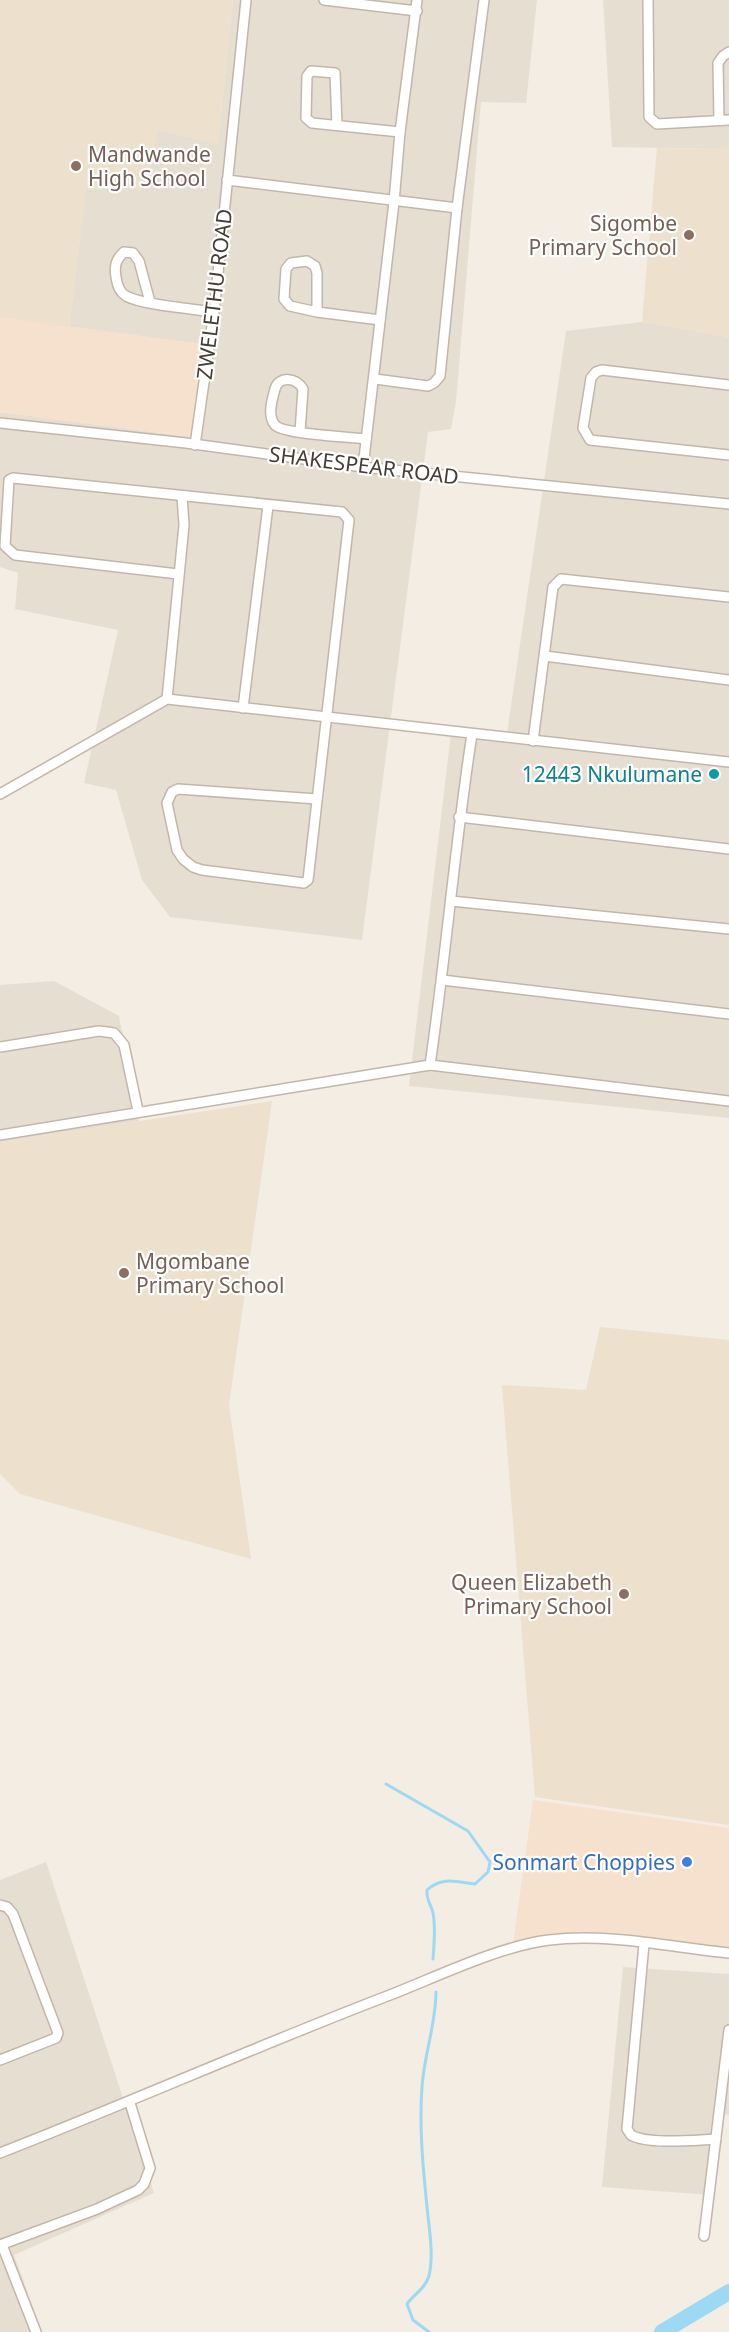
<svg xmlns="http://www.w3.org/2000/svg" width="729" height="2332" viewBox="0 0 729 2332" font-family="'Noto Sans',sans-serif">
<rect width="100%" height="100%" fill="#f3ede4"/>
<!-- residential -->
<g fill="#e7ded2">
<polygon points="233,0 537,0 526,103 481,102 456,402 451,429 428,432 362,940 170,917 142,880 116,790 84,783 118,630 15,609 18,573 0,567 0,412 192,437 202,344 69,327 86,189 158,130 218,144"/>
<polygon points="603,0 729,0 729,149 612,147"/>
<polygon points="642,322 729,337 729,1118 409,1086 452,725 507,733 566,331"/>
<polygon points="54,981 119,1016 139,1121 0,1142 0,985"/>
<polygon points="46,1862 154,2193 14,2255 42,2332 0,2332 0,1880"/>
<polygon points="623,1967 729,1974 729,2115 723,2114 711,2195 602,2187"/>
</g>
<!-- commercial -->
<g fill="#f6e1ce">
<polygon points="0,317 202,344 192,437 0,412"/>
<polygon points="533,1800 729,1828 729,1950 589,1933 545,1936 513,1944"/>
</g>
<!-- education -->
<g fill="#ede0cd">
<polygon points="0,0 233,0 218,144 158,130 149,188 86,190 69,327 0,317"/>
<polygon points="657,148 729,149 729,337 642,322"/>
<polygon points="272,1101 229,1405 251,1559 20,1494 0,1474 0,1142"/>
<polygon points="600,1327 729,1340 729,1825 535,1797 502,1385 586,1390"/>
</g>
<g fill="none" stroke-linecap="round" stroke-linejoin="round">
<!-- stream -->
<g stroke="#9dd9f3" stroke-width="3">
<path d="M386,1784L468,1831L490,1862L488,1872L475,1884C457,1882 442,1876 427,1890C426,1900 431,1904 433,1913C436,1928 434,1944 433,1959"/>
<path d="M429,2332L413,2320L407,2304C414,2294 425,2289 429,2276C434,2254 429,2228 427,2207C423,2167 419,2127 422,2087C424,2055 436,2024 436,1992"/>
</g>
<!-- river -->
<polyline stroke="#9dd9f3" stroke-width="16" points="662,2332 729,2292"/>
<!-- minor casing -->
<g stroke="#c2b6a9" stroke-width="12">
<g id="minor">
<polyline points="324,0 417,11"/>
<polyline points="648,0 649,117 657,124 729,120"/>
<polyline points="719,120 718,63 723,56 729,52"/>
<polyline points="337,125 335,73 311,71 307,76 306,118 312,123 400,132"/>
<polyline points="227,180 457,208"/>
<path d="M150,302L139,261L133,253L124,252C116,259 114,266 116,277C117,285 119,292 126,296C142,305 194,309 214,312"/>
<polyline points="317,312 317,273 315,266 307,261 291,263 286,269 284,299 290,306 317,312 380,320"/>
<polyline points="375,379 428,386 434,383 440,376 457,208 484,0"/>
<polyline points="729,385 602,370 596,372 591,378 583,428 590,440 729,455"/>
<polyline points="0,423 186,443 363,467 729,504"/>
<path d="M300,432L303,389C297,378 279,375 275,389C272,400 267,416 275,425C282,434 351,437 366,439"/>
<polyline points="195,445 214,312 246,0"/>
<polyline points="363,467 394,202 400,132 417,0"/>
<polyline points="178,574 15,555 5,546 9,480 13,478 342,512 349,520 308,880 304,883 202,870 193,867 183,859 177,850 167,803 172,792 178,789 317,799"/>
<polyline points="545,656 729,680"/>
<polyline points="167,699 184,525 182,496"/>
<polyline points="243,708 268,506"/>
<polyline points="533,741 553,587 561,579 729,597"/>
<polyline points="0,794 167,699 729,762"/>
<polyline points="459,817 729,849"/>
<polyline points="451,901 729,929"/>
<polyline points="442,980 729,1014"/>
<polyline points="0,1047 99,1031 114,1033 124,1045 138,1111"/>
<path d="M430,1065C446,955 455,844 472,734"/>
<polyline points="0,1135 430,1065 729,1101"/>
<polyline points="0,1905 7,1907 13,1914 58,2033 56,2038 0,2060"/>
<path d="M644,1944L627,2129L631,2135C649,2145 695,2140 716,2139"/>
<path d="M0,2153C131,2102 259,2045 390,1995C436,1977 500,1946 549,1940C608,1933 670,1947 729,1953"/>
<polyline points="704,2236 729,2030"/>
<polyline points="0,2245 97,2209 138,2190 144,2184 150,2168 130,2103"/>
<polyline points="2,2245 36,2332"/>
</g>
</g>
<!-- minor -->
<use href="#minor" stroke="#fff" stroke-width="9"/>
</g>
<!-- markers -->
<g fill="#8d6e63" stroke="#fff" stroke-width="2">
<circle cx="76" cy="166" r="6"/>
<circle cx="689" cy="235" r="6"/>
<circle cx="124" cy="1273" r="6"/>
<circle cx="624" cy="1594" r="6"/>
</g>
<circle fill="#0f9aa8" stroke="#fff" stroke-width="2" cx="714" cy="774" r="6"/>
<circle fill="#3f7fe0" stroke="#fff" stroke-width="2" cx="687" cy="1862" r="6"/>
<g text-anchor="middle" dominant-baseline="central" stroke-width="4.5" stroke-linejoin="round" paint-order="stroke">
<!-- education labels -->
<g font-size="21" fill="#785e54" stroke="#fff" text-anchor="start">
<text x="88" y="154">Mandwande<tspan x="88" dy="24">High School</tspan></text>
<text x="677" y="223" text-anchor="end">Sigombe<tspan x="677" dy="24">Primary School</tspan></text>
<text x="136" y="1261">Mgombane<tspan x="136" dy="24">Primary School</tspan></text>
<text x="612" y="1582" text-anchor="end">Queen Elizabeth<tspan x="612" dy="24">Primary School</tspan></text>
</g>
<!-- street labels -->
<g font-size="21" fill="#453c34" stroke="#fff">
<text transform="translate(214 294) rotate(-83)">ZWELETHU ROAD</text>
<text transform="translate(364 465) rotate(7)">SHAKESPEAR ROAD</text>
</g>
<!-- culture labels -->
<g font-size="21" fill="#0d838f" stroke="#fff" text-anchor="end">
<text x="702" y="774">12443 Nkulumane</text>
</g>
<!-- shop labels -->
<g font-size="21" fill="#366cbe" stroke="#fff" text-anchor="end">
<text x="675" y="1862">Sonmart Choppies</text>
</g>
</g>
</svg>
